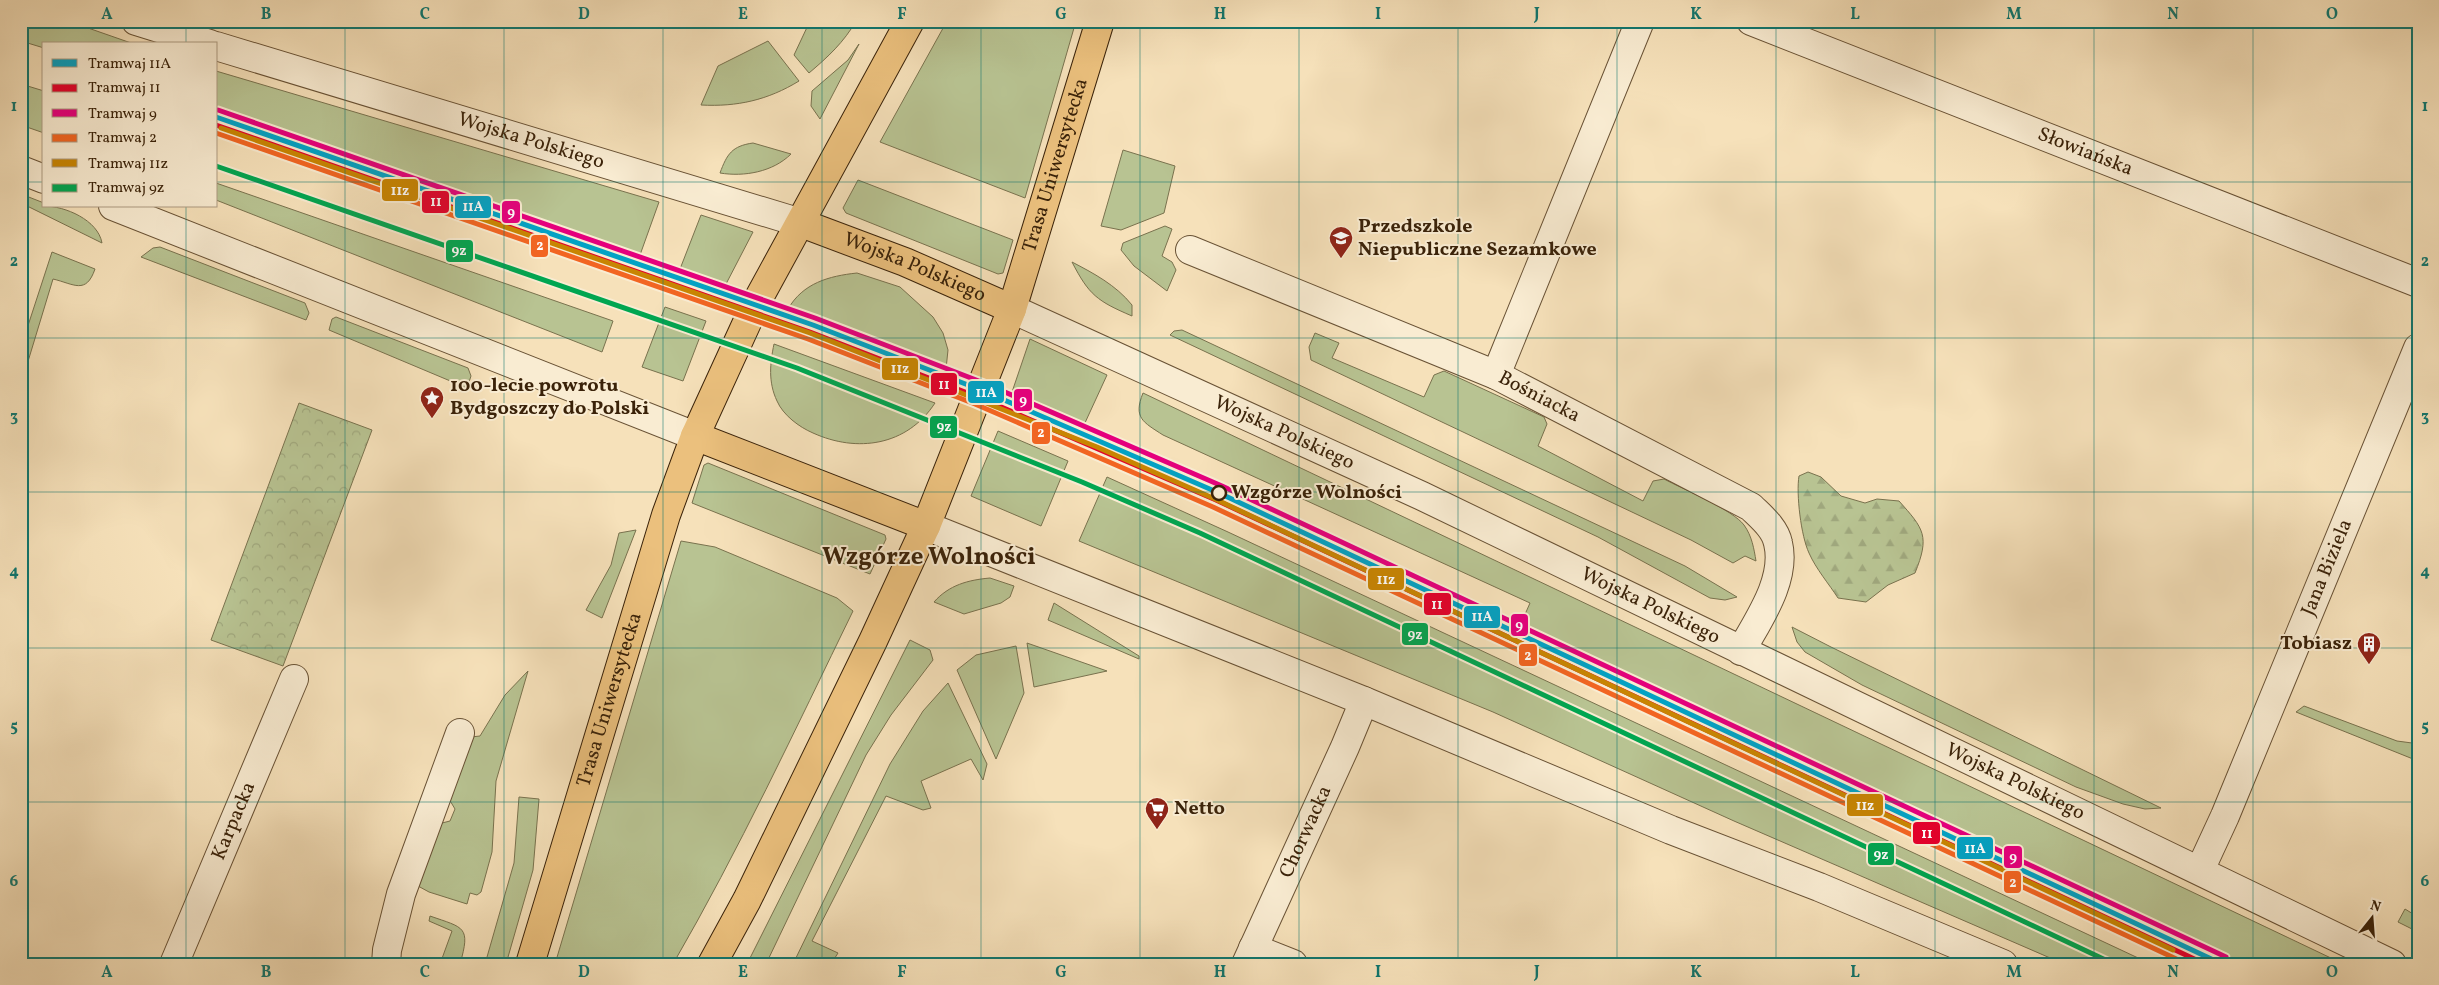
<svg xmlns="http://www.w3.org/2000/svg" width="2439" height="985" viewBox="0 0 2439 985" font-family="Vollkorn,serif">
<defs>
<pattern id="forest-firs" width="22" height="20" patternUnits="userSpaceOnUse" patternTransform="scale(1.25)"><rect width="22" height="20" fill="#b8c392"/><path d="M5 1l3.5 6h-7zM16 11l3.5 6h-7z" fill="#9fa77d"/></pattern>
<pattern id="park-crowns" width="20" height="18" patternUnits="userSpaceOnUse" patternTransform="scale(1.25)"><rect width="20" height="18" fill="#b8c392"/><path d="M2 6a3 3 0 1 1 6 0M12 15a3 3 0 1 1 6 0" fill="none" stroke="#9fa77d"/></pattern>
</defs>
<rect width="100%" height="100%" fill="#f6e1ba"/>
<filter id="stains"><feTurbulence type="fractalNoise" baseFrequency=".004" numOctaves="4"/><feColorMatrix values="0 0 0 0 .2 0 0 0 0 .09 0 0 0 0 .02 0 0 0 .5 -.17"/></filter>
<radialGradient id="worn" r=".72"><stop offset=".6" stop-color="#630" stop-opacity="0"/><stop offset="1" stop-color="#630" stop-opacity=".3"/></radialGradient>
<!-- green -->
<g fill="#b8c392" stroke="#79724e">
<polygon points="21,21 68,21 134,44 44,44 44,48 21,41"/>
<path d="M810,21H856C844,42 828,57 809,73L794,55Z"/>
<polygon points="947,21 1076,21 1025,198 880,142"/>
<path d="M768,41L799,81C768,100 737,107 701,105L718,66Z"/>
<polygon points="859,44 820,119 811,106 812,91 848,60"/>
<polygon points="216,71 659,202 640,255 216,108"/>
<polygon points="21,84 44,91 44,133 21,125"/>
<path d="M753,143L791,154C773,172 744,177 720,173C727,154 732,146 753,143Z"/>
<polygon points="1123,150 1175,166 1164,213 1121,230 1101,226"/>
<polygon points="858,180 1013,240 1003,273 998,274 846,213 843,208"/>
<polygon points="216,183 613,321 602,352 216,200"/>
<path d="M21,194L44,203V206C65,206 98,220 102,243L21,203Z"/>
<polygon points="701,215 753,232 726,284 680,269"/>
<polygon points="1165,226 1172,229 1162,256 1172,262 1176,270 1167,291 1134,266 1121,250 1123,243"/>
<polygon points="160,247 305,303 309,313 306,320 141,257 153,248"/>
<path d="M52,252L95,269C86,295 74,284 53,279L26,368L21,358V347Z"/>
<path d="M1072,262C1093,273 1116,285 1132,305V316C1097,301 1089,295 1072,262Z"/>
<path d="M857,273L900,287L933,317L943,333L948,350L946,369L788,309C803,283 829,276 857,273Z"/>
<polygon points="665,307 706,321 683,381 642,367"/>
<polygon points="336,317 468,368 471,376 467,388 329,330 332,319"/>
<polygon points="1182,330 1685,566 1737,597 1725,600 1710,598 1598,537 1170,335 1174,331"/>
<path d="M1315,333L1339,343L1332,358L1424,397L1434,375L1444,371L1544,417L1547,424L1538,446L1643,501L1653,481L1664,479C1683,489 1733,510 1744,525C1752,536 1754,549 1756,561L1745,556L1733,563L1691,540L1311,360L1309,347Z"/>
<polygon points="1030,339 1107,375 1084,425 1011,395"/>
<path d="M774,344L935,403C907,446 857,453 813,433C799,427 783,415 777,401C768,382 770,363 774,344Z"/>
<path d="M1143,393L2333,959L2331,964H2245L1519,628L1530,603L1163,435C1143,422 1133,418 1143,393Z"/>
<polygon points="998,431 1068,461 1041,526 971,496"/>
<polygon points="708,463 885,535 886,539 870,574 692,503 704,465"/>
<polygon points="1107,477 1228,532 2151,964 2064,964 1734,821 1493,712 1079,541"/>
<polygon points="636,530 602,618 586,610 611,565 619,533"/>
<path d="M681,541L715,547L837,598L853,611C795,730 739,850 673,964H555Z"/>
<path d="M990,578L1014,586L1010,597L1001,603L964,614L934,602C949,585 968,580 990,578Z"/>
<polygon points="1054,603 1139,656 1139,659 1048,620"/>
<polygon points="1792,627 1831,647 2161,808 2145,809 2123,804 2076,787 1862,685 1805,652 1797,642"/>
<polygon points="910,640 930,650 933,660 891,715 866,755 766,964 747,964"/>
<polygon points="1027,643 1107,671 1034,687"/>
<polygon points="1016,646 1024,693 996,759 957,670 976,655"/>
<polygon points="528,671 496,781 492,852 481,892 477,895 470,893 467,904 429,892 418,886 434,825 450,821 455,809 446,794 471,737 480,736 505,695"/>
<polygon points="948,683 987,764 983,780 971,759 921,781 931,808 923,810 886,796 812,941 838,953 831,964 793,964 890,764 923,711"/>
<polygon points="2304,706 2397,741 2412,743 2418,740 2418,761 2296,712"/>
<polygon points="519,797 539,799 533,870 506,964 485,964 514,863"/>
<polygon points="2405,909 2418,917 2418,932 2398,922"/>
<path d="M430,916C464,928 471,926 460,964H440L452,931L429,921Z"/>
</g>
<!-- forest -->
<path fill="url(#forest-firs)" stroke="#79724e" d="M1808,472L1821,477L1841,496L1865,503L1877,499L1899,501C1924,529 1930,536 1915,573L1888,585L1866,602L1838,598C1829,584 1816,569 1809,553C1801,536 1796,494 1799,476Z"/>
<!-- park -->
<polygon fill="url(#park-crowns)" stroke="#79724e" points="299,403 372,430 283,666 211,640"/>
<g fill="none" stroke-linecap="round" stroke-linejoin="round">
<!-- minor casing -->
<g stroke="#695235" stroke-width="30">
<g id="minor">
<polyline points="136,21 210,44"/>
<path id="s1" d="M1751,21L2418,283"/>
<path id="s2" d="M216,46L801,223"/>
<polyline points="21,170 44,179"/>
<polyline points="113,206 695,436"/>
<path id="s3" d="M1190,250L1496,375L1751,507C1761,517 1775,528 1778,543C1787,580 1758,620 1741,651"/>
<path id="s4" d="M1012,309L1422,496L2392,964"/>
<polyline points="1496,375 1640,21"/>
<polyline points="926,526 1364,701 1671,830 1819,887 2003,964"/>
<path id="s5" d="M2200,870L2225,816L2418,348"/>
<polyline points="1253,948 1293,964"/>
<path id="s6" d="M174,964L294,679"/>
<polyline points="386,964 387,950 401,894 460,733"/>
<path id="s7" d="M1246,964L1345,747L1364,701"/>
</g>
</g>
<!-- major casing -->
<g stroke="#3a2209" stroke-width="30">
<g id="major">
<path id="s8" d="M801,223L905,262L1012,309"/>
<polyline points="695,436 926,526"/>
<path id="s9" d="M530,964L666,515L695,436L755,305L910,21"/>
<path id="s10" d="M712,964L747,900L873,641L926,526L1012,309L1100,21"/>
</g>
</g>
<!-- minor -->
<use href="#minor" stroke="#f9ecd2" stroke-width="28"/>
<!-- major -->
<use href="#major" stroke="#ebc07d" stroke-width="28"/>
<!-- tram-1 casing -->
<g stroke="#f9ecd2" stroke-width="9">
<polyline id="tram-1" points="216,117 813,325 981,390 1219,493 2222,964"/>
</g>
<!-- tram-2 casing -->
<g stroke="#f9ecd2" stroke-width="9">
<polyline id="tram-2" points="216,125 810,332 978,397 1216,500 2205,964"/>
</g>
<!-- tram-3 casing -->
<g stroke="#f9ecd2" stroke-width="9">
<polyline id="tram-3" points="218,110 815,318 984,383 1222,486 2226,957"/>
</g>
<!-- tram-4 casing -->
<g stroke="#f9ecd2" stroke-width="9">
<polyline id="tram-4" points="216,133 808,339 975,404 1213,507 2187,964"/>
</g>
<!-- tram-5 casing -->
<g stroke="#f9ecd2" stroke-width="9">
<polyline id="tram-5" points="221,128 810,333 1097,447 1215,499 2173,950"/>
</g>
<!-- tram-6 casing -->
<g stroke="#f9ecd2" stroke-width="9">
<polyline id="tram-6" points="216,166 797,368 1082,482 1200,533 2114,964"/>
</g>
<!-- tram-1 -->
<use href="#tram-1" stroke="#03a2c4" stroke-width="5"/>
<!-- tram-2 -->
<use href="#tram-2" stroke="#e4002b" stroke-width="5"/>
<!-- tram-3 -->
<use href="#tram-3" stroke="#e5007d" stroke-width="5"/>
<!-- tram-4 -->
<use href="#tram-4" stroke="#f26522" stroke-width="5"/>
<!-- tram-5 -->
<use href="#tram-5" stroke="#c88502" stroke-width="5"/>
<!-- tram-6 -->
<use href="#tram-6" stroke="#00a651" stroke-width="5"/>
</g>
<!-- grid -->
<path fill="none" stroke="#0f766e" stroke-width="1" stroke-opacity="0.55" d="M186,21V44M345,21V964M504,21V964M663,21V964M822,21V964M981,21V964M1140,21V964M1299,21V964M1458,21V964M1617,21V964M1776,21V964M1935,21V964M2094,21V964M2253,21V964M21,182H44M216,182H2418M186,206V964M21,338H2418M21,492H2418M21,648H2418M21,802H2418"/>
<!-- icons -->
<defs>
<g id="school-pin" transform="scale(1.25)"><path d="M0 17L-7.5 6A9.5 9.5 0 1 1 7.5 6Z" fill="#8f2418" stroke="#f9ecd2"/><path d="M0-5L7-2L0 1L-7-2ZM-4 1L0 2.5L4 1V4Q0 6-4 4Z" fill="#fff"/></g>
<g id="sight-pin" transform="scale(1.25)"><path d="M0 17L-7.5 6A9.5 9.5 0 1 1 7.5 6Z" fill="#8f2418" stroke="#f9ecd2"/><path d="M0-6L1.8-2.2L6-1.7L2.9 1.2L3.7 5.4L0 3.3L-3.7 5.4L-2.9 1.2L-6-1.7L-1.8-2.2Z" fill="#fff"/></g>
<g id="building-pin" transform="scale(1.25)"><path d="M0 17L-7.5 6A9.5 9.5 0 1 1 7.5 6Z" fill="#8f2418" stroke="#f9ecd2"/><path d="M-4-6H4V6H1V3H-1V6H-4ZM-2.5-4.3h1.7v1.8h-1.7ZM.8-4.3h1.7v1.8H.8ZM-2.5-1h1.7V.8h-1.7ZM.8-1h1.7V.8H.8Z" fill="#fff"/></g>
<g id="supermarket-pin" transform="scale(1.25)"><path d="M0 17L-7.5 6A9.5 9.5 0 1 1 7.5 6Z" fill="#8f2418" stroke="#f9ecd2"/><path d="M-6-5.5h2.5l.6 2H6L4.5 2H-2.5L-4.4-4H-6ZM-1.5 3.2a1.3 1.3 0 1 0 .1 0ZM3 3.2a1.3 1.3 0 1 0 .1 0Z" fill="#fff"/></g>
</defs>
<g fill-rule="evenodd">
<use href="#school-pin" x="1341" y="238"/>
<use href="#sight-pin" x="432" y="398"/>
<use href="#building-pin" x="2369" y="644"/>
<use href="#supermarket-pin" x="1157" y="809"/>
</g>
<!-- markers -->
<circle fill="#f9ecd2" stroke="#3a2209" stroke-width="2.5" cx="1219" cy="493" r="7"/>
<g text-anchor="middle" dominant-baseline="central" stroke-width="4" stroke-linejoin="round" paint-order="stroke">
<!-- street labels -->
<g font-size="20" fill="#3a2209" stroke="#f9ecd2">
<text stroke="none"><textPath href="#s2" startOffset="329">Wojska Polskiego</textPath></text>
<text stroke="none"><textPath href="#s1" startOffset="359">Słowiańska</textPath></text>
<text stroke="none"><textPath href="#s10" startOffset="871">Trasa Uniwersytecka</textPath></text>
<text stroke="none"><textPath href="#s8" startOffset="122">Wojska Polskiego</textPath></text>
<text stroke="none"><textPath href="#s3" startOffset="379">Bośniacka</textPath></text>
<text stroke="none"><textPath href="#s4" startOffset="299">Wojska Polskiego</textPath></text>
<text stroke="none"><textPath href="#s5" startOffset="328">Jana Biziela</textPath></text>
<text stroke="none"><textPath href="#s4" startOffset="704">Wojska Polskiego</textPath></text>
<text stroke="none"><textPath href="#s9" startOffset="276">Trasa Uniwersytecka</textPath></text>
<text stroke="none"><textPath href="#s4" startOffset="1109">Wojska Polskiego</textPath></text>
<text stroke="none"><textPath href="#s6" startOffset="155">Karpacka</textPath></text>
<text stroke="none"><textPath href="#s7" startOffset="145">Chorwacka</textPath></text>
</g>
<!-- poi labels -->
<g font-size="20" font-weight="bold" fill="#3a2209" stroke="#f9ecd2" text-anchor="start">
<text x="1358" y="227">Przedszkole<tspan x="1358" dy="23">Niepubliczne Sezamkowe</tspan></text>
<text x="450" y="386">100-lecie powrotu<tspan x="450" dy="23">Bydgoszczy do Polski</tspan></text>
<text x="2352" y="644" text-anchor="end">Tobiasz</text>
<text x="1174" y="809">Netto</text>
</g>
<!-- stop labels -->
<g font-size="20" font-weight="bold" fill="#3a2209" stroke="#f9ecd2" text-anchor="start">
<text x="1231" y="493">Wzgórze Wolności</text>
</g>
<!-- district labels -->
<g font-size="25" font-weight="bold" fill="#3a2209" stroke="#f9ecd2">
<text x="929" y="557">Wzgórze Wolności</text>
</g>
</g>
<g stroke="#f9ecd2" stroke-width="2">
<rect x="381" y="178" width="38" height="24" rx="5" fill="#c88502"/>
<rect x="421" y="190" width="29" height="24" rx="5" fill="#e4002b"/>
<rect x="454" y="195" width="38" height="24" rx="5" fill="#03a2c4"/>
<rect x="501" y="200" width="20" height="24" rx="5" fill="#e5007d"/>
<rect x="530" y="234" width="19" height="24" rx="5" fill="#f26522"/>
<rect x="445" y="239" width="29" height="24" rx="5" fill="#00a651"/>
<rect x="881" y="357" width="38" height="24" rx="5" fill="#c88502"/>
<rect x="930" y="372" width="28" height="24" rx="5" fill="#e4002b"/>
<rect x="967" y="380" width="38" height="24" rx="5" fill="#03a2c4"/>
<rect x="1013" y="388" width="20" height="24" rx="5" fill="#e5007d"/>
<rect x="929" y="415" width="29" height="24" rx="5" fill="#00a651"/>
<rect x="1031" y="421" width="20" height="24" rx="5" fill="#f26522"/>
<rect x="1367" y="567" width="38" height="24" rx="5" fill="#c88502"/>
<rect x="1423" y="592" width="29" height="24" rx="5" fill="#e4002b"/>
<rect x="1463" y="605" width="38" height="24" rx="5" fill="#03a2c4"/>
<rect x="1510" y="613" width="19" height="24" rx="5" fill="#e5007d"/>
<rect x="1401" y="622" width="28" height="24" rx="5" fill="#00a651"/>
<rect x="1518" y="643" width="20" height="24" rx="5" fill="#f26522"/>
<rect x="1846" y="793" width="38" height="24" rx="5" fill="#c88502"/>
<rect x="1912" y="821" width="29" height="24" rx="5" fill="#e4002b"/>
<rect x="1956" y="836" width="38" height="24" rx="5" fill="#03a2c4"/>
<rect x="1867" y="842" width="28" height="24" rx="5" fill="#00a651"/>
<rect x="2003" y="845" width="20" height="24" rx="5" fill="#e5007d"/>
<rect x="2003" y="870" width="19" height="24" rx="5" fill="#f26522"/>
</g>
<g font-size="14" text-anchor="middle" font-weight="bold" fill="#fff">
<text x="400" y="195">11z</text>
<text x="436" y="206">11</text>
<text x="473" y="211">11A</text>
<text x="511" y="217">9</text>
<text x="540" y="250">2</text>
<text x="459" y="255">9z</text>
<text x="900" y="373">11z</text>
<text x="944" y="389">11</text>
<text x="986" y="397">11A</text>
<text x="1023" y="405">9</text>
<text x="944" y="431">9z</text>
<text x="1041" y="437">2</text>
<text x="1386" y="584">11z</text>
<text x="1437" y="609">11</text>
<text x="1482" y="621">11A</text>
<text x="1519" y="630">9</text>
<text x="1415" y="639">9z</text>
<text x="1528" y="660">2</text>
<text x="1865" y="810">11z</text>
<text x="1927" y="838">11</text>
<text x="1975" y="853">11A</text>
<text x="1881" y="859">9z</text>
<text x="2013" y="862">9</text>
<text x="2013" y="887">2</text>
</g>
<!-- margin -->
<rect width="2439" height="985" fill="none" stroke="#f6e1ba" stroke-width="55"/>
<!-- legend -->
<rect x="42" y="42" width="175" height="165" fill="#f9ecd2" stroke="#ad9b82"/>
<rect x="52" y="59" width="25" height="8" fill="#03a2c4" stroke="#ad9b82"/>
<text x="88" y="68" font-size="15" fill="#3a2209">Tramwaj 11A</text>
<rect x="52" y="84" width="25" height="8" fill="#e4002b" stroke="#ad9b82"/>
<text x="88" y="92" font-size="15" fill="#3a2209">Tramwaj 11</text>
<rect x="52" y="109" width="25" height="8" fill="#e5007d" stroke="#ad9b82"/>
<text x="88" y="118" font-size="15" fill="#3a2209">Tramwaj 9</text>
<rect x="52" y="134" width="25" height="8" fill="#f26522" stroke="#ad9b82"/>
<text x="88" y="142" font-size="15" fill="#3a2209">Tramwaj 2</text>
<rect x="52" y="159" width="25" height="8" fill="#c88502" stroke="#ad9b82"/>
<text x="88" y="168" font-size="15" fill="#3a2209">Tramwaj 11z</text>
<rect x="52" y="184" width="25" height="8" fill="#00a651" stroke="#ad9b82"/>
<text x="88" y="192" font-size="15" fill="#3a2209">Tramwaj 9z</text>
<!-- north arrow -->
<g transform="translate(2372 918) rotate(17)" stroke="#f9ecd2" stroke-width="4" paint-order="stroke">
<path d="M0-4L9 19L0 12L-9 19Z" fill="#3a2209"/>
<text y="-8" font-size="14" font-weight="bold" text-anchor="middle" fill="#3a2209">N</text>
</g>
<rect x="28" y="28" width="2384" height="930" fill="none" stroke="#0f766e" stroke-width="2"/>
<g font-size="16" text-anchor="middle" font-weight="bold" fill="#0f766e">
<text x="107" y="19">A</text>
<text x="266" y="19">B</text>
<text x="425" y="19">C</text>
<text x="584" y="19">D</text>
<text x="743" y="19">E</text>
<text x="902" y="19">F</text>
<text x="1061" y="19">G</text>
<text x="1220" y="19">H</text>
<text x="1378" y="19">I</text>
<text x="1537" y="19">J</text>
<text x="1696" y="19">K</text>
<text x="1855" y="19">L</text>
<text x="2014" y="19">M</text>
<text x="2173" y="19">N</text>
<text x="2332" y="19">O</text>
<text x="14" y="111">1</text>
<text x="2425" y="111">1</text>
<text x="14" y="266">2</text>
<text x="2425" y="266">2</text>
<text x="14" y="421">3</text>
<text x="2425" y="421">3</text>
<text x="14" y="576">4</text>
<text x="2425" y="576">4</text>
<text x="14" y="731">5</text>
<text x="2425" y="731">5</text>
<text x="14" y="886">6</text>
<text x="2425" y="886">6</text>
<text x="107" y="977">A</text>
<text x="266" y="977">B</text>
<text x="425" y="977">C</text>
<text x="584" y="977">D</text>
<text x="743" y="977">E</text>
<text x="902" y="977">F</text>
<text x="1061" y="977">G</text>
<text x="1220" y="977">H</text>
<text x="1378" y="977">I</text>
<text x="1537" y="977">J</text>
<text x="1696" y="977">K</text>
<text x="1855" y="977">L</text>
<text x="2014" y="977">M</text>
<text x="2173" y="977">N</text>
<text x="2332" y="977">O</text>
</g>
<rect width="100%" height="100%" filter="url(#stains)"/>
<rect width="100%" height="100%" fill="url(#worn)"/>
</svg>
